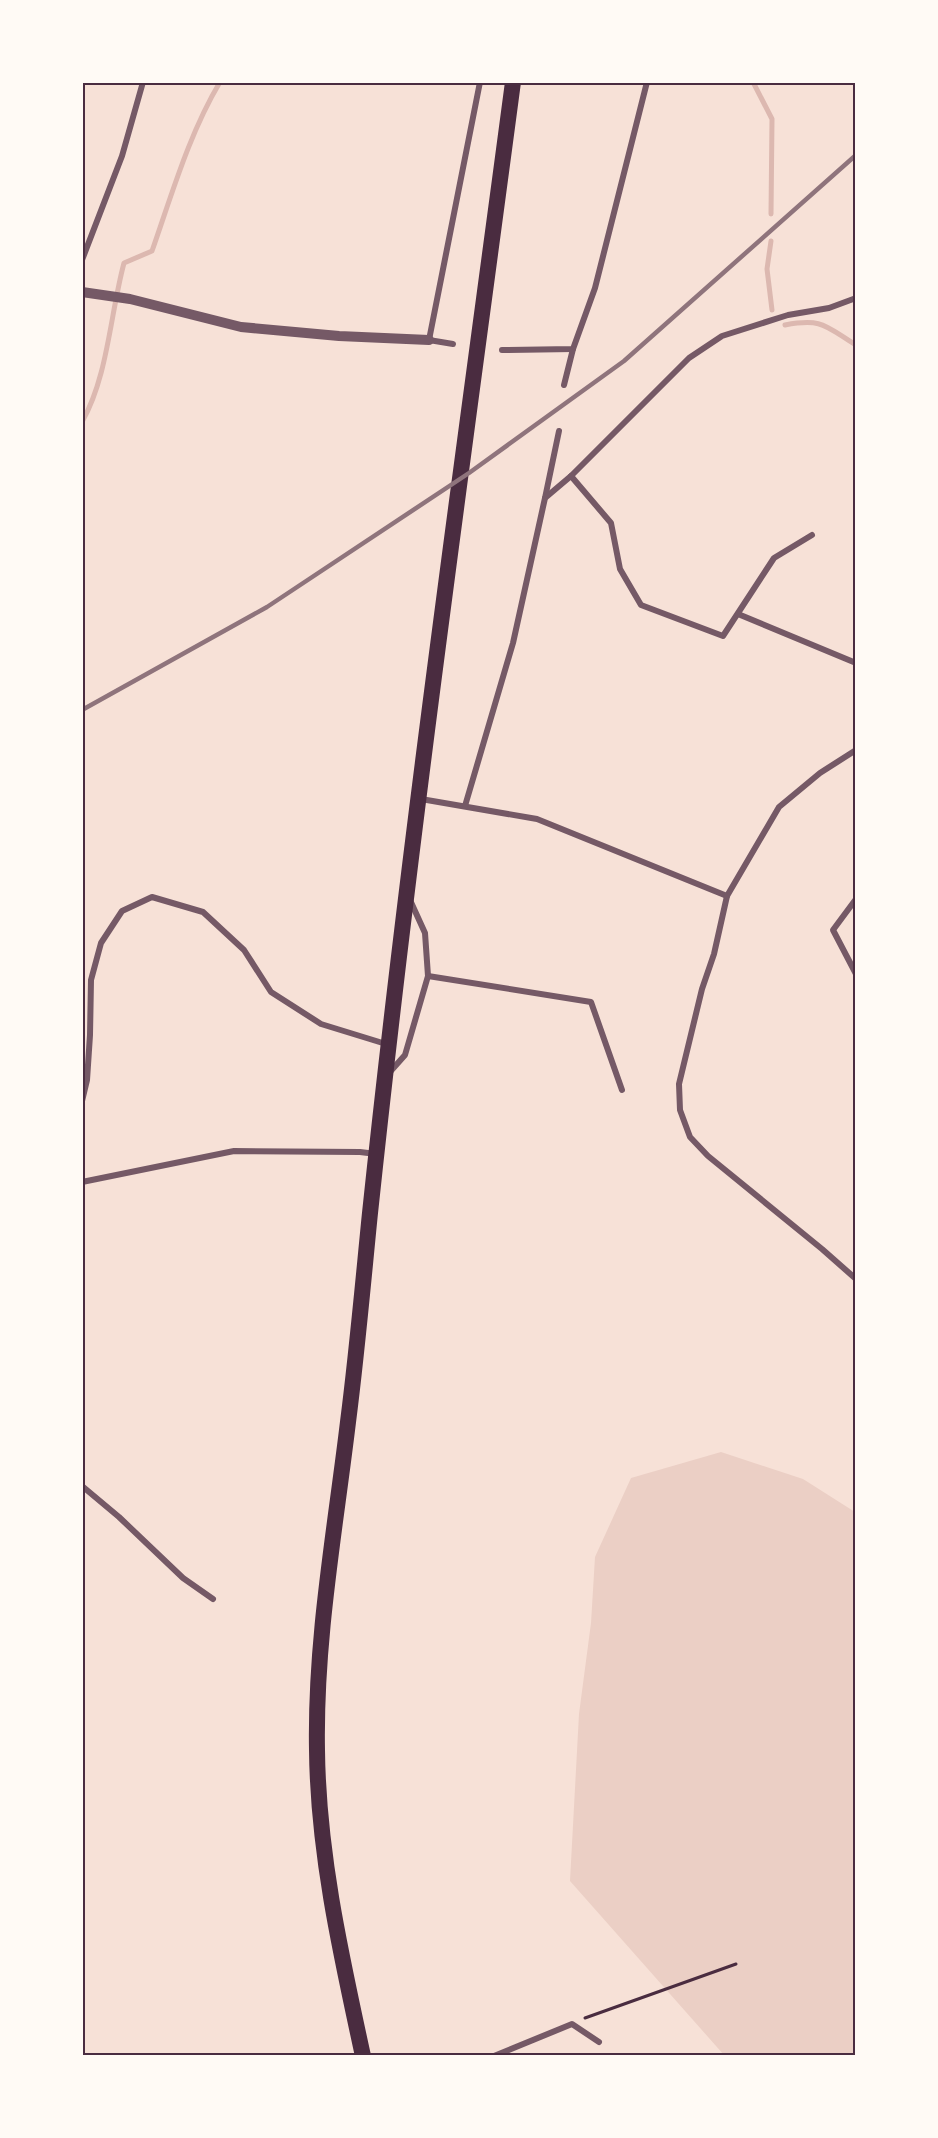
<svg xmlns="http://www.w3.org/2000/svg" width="938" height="2138" viewBox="0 0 938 2138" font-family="Spectral,serif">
<rect width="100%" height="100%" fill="#f7e1d7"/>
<!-- green -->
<polygon fill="#ebcfc5" points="721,1452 803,1479 855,1512 855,2055 724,2055 570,1881 579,1714 591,1623 595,1557 631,1478"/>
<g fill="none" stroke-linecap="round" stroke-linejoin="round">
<!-- stream -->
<g stroke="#dcb8b0" stroke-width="5">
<polyline points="753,82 772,119 771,214"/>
<polyline points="771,241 767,269 772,310"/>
<path d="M785,325C823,318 825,326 856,345"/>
<path d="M82,422C108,376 110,315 124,263L152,251C172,194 189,134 220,82"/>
</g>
<!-- path -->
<polyline stroke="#4a2c40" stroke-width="3" points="585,2018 736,1964"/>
<!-- minor -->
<g stroke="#755966" stroke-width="6">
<polyline points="82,260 122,156 143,82"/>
<polyline points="453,344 429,340 480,82"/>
<polyline points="502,350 573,349 595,288 647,82"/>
<polyline points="564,385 573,349"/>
<polyline points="571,476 611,523 620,569 641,605 723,636 774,558 812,535"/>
<polyline points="545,498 559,431"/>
<polyline points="738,614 856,663"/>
<polyline points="856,750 820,773 779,807 727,896 714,954 702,989 679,1084 680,1110 690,1137 708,1156 822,1249 856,1279"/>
<polyline points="421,799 537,819 727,896"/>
<polyline points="465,806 513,643 545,498 571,476 689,358 722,336 788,315 829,308 856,298"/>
<polyline points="856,899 833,930 856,974"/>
<polyline points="428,976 591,1002 622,1090"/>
<polyline points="389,1073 405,1055 428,976 425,933 410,900"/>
<polyline points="82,1101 87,1080 90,1035 91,980 101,943 122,911 152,897 203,912 244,950 271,992 321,1024 386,1044"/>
<polyline points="82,1182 234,1151 360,1152 376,1154"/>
<polyline points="82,1486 119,1517 183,1578 213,1599"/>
<polyline points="494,2056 572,2024 599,2042"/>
</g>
<!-- tertiary -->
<polyline stroke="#755966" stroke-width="10" points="82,292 130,299 241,327 339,336 429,340"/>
<!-- trunk -->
<path stroke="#4a2c40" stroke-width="16" d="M363,2056C341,1955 318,1853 317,1750C315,1639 335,1531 348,1422C357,1352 363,1283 370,1213C410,835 463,459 513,82"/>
<!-- rail -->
<polyline stroke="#8f747c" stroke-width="4.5" points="82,710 267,607 469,473 624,361 856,155"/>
</g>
<!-- border -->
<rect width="938" height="2138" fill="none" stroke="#fffaf5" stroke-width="168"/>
<rect x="84" y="84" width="770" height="1970" fill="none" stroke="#4a2c40" stroke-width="2"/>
</svg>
